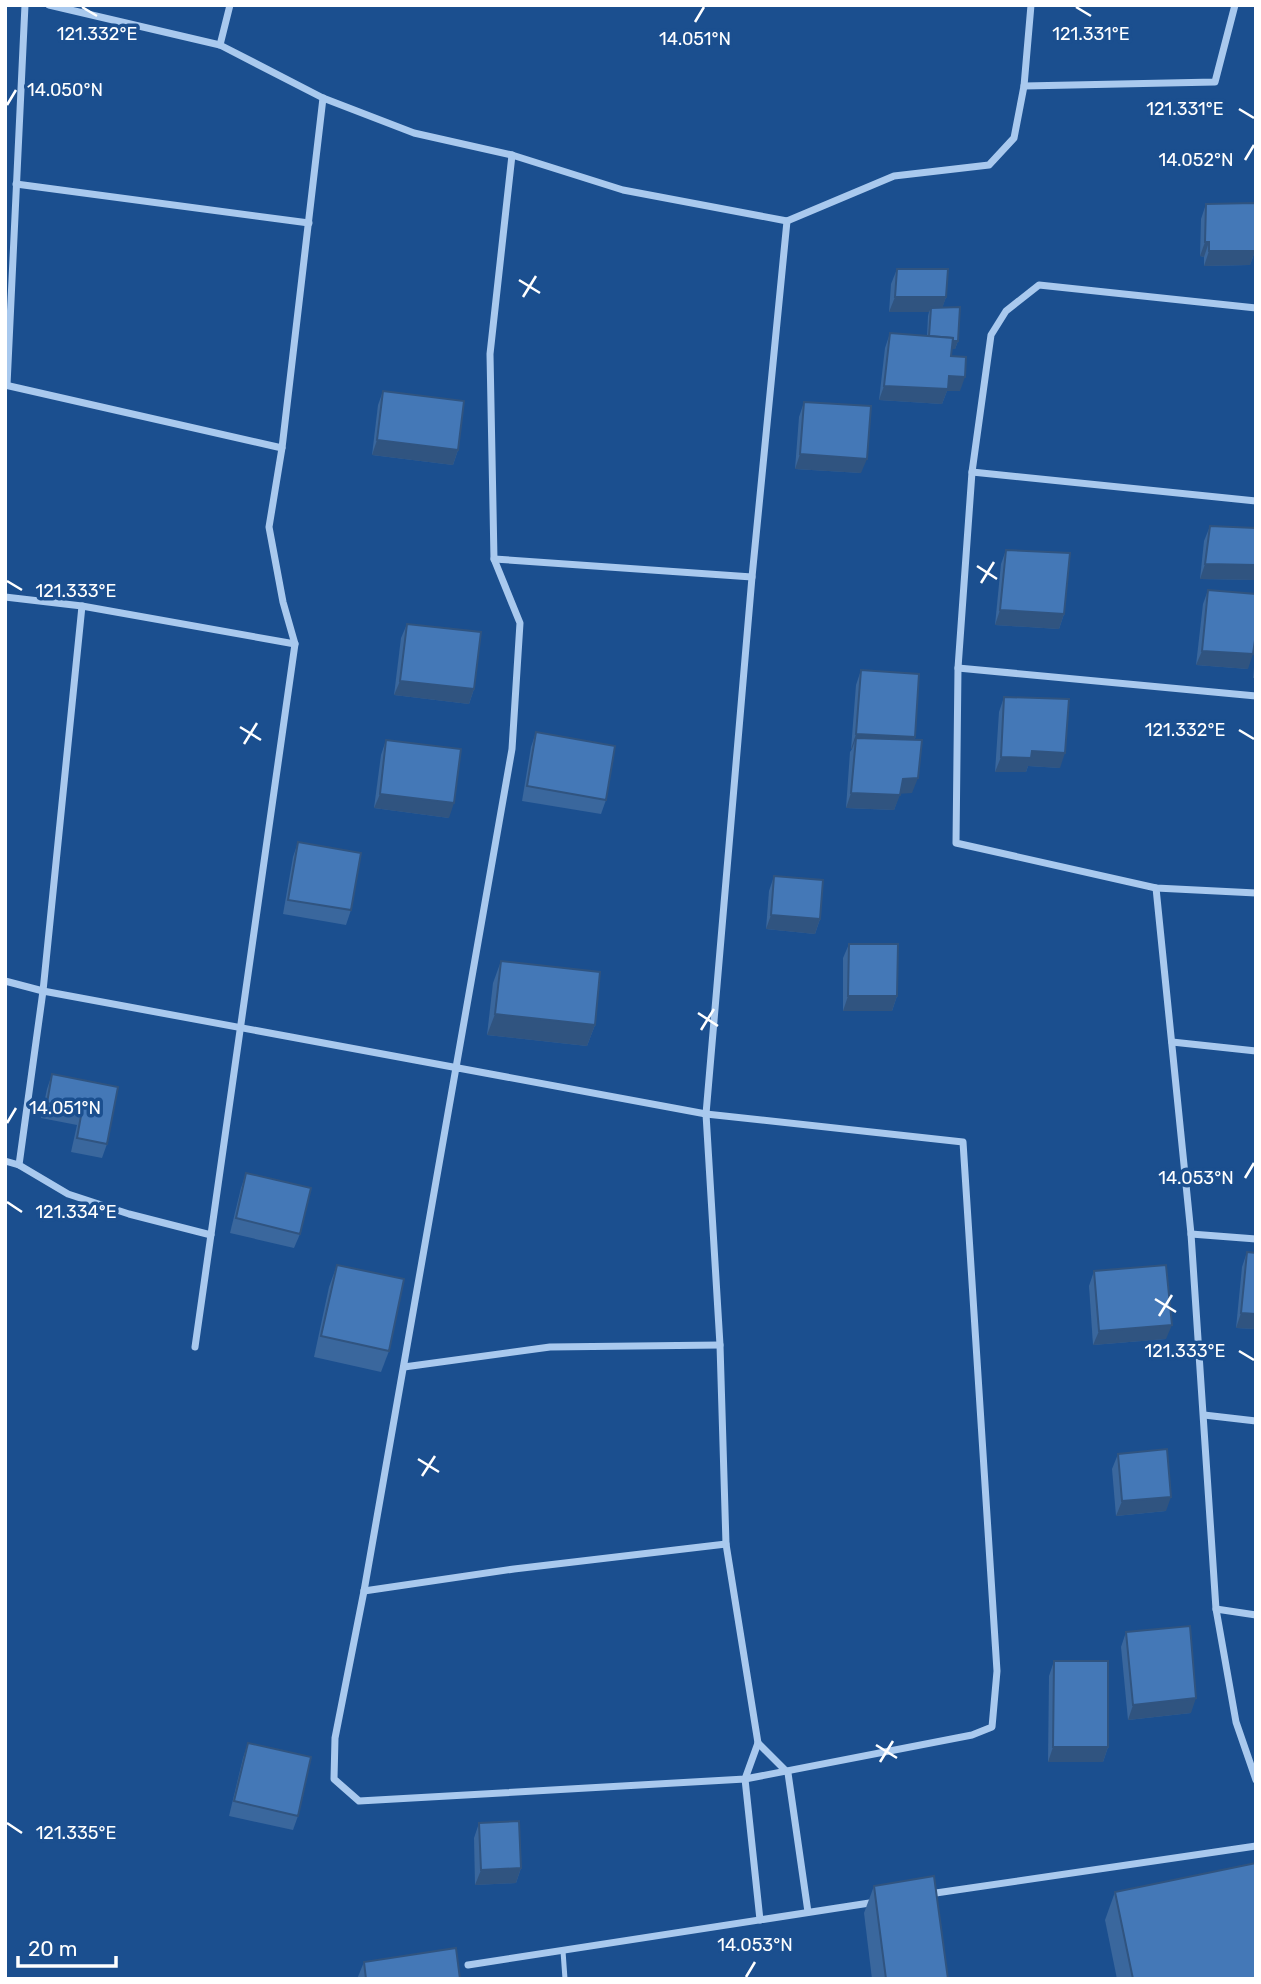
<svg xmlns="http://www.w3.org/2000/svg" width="1261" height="1984" viewBox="0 0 1261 1984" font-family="Rubik,sans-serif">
<rect width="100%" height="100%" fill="#1b4f8f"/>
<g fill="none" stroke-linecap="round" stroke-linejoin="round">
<!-- lane -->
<polyline stroke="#a9c9ee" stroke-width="5" points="563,1951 565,1979"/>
<!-- street -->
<g stroke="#a9c9ee" stroke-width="7">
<polyline points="49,5 220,45 323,98 414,133 512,155 623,190 787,221 894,176 989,165 1014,138 1024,86 1031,5"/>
<polyline points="220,45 230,5"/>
<polyline points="1024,86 1215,82 1235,5"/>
<polyline points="16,184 309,223"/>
<polyline points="1256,308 1039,285 1006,311 991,335 972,472 958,668 956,843 1156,888 1256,893"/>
<polyline points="5,385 282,448"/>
<polyline points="7,385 25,5"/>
<polyline points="972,472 1256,501"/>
<polyline points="494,559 752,577"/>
<polyline points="5,597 82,606 295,644"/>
<polyline points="82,606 43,991 19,1165 68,1194 129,1214 211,1235"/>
<polyline points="958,668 1256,696"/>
<polyline points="1156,888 1191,1234 1216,1609 1236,1722 1256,1780"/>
<polyline points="5,981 43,991 706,1114 963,1142 997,1671 992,1727 972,1735 745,1779 359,1801 334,1779 335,1738 364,1591 512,749 520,623 494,559 490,354 512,155"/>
<polyline points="1172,1042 1256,1051"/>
<polyline points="5,1161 19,1165"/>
<polyline points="1191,1234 1256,1239"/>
<polyline points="195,1347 295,644 283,602 269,527 282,448 323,98"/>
<polyline points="404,1367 550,1347 720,1345"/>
<polyline points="1204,1415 1256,1421"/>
<polyline points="364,1591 514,1569 726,1544"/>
<polyline points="1216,1609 1256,1615"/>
<polyline points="758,1743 788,1773 808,1912"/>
<polyline points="929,1894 1256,1846"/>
<polyline points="760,1920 745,1779 758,1743 726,1544 720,1345 706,1114 752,577 787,221"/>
<polyline points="468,1965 876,1902"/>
</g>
</g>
<!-- wall -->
<g fill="#3a679d">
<polygon points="1206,204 1255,251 1250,265 1204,266 1204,257 1200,256 1201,219"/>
<polygon points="897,269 946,297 942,308 958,341 955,349 952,349 951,356 960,391 947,391 942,404 879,400 885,348 890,333 927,336 928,316 929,312 889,312 891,284"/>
<polygon points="383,391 458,450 453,465 372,455 378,405"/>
<polygon points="804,402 861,473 795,469 799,417"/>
<polygon points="1210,526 1255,580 1200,579 1204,541"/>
<polygon points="1006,550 1064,614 1059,629 995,625 1001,564"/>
<polygon points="1208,590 1248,669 1196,665 1203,604"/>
<polygon points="407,624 474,689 469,704 394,695 401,638"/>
<polygon points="1256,646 1256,678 1253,678"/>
<polygon points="861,670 915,737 914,740 912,793 900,793 894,810 846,808 850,752 852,749 851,749 856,685"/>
<polygon points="1004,697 1060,768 1028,766 1026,772 995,772 999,712"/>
<polygon points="536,732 606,800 601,814 522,801 531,747"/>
<polygon points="386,740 449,818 374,808 381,755"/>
<polygon points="298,842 351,910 346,925 283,914 293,857"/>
<polygon points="774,876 820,919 815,934 766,929 769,891"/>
<polygon points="849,944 897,996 892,1011 843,1011 843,958"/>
<polygon points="501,961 595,1025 587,1046 487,1035 493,983"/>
<polygon points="52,1074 118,1087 107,1144 102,1158 71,1152 77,1125 41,1118 47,1089"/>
<polygon points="246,1173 300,1234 294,1248 230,1233 241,1188"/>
<polygon points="1247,1252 1256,1253 1256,1329 1236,1328 1242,1267"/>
<polygon points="337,1265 389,1351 381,1372 314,1357 329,1287"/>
<polygon points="1094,1271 1166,1339 1093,1345 1089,1286"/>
<polygon points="1118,1454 1166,1511 1116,1516 1112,1469"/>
<polygon points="1126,1632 1191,1713 1128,1720 1121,1647"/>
<polygon points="1054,1661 1108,1747 1103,1762 1048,1762 1049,1676"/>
<polygon points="248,1743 298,1816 293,1830 229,1816 243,1758"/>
<polygon points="479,1823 521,1868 516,1883 475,1885 474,1838"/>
<polygon points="874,1886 948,1979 872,1979 864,1913"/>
<polygon points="1115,1892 1256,1979 1117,1979 1105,1920"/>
<polygon points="364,1962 460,1979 357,1979"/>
</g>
<!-- shaded-wall -->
<g fill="#305480">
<polygon points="1205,242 1209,242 1204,257 1200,256"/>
<polygon points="1209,251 1255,251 1250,265 1204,266"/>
<polygon points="895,297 946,297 941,312 931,308 929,312 889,312"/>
<polygon points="958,341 955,349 926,349 929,342"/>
<polygon points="949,376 965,377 960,391 947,391 942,404 879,400 884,386"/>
<polygon points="377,440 458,450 453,465 372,455"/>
<polygon points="800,454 867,459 861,473 795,469"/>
<polygon points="1205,564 1256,565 1256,577 1255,580 1200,579"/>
<polygon points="1000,610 1064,614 1059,629 995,625"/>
<polygon points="1202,651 1253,654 1248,669 1196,665"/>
<polygon points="400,681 474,689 469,704 394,695"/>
<polygon points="856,734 915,737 910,751 856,738 852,749 851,749"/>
<polygon points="1032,751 1065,753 1060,768 1028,766 1026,772 995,772 1001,757"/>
<polygon points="918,778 912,793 897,794 903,779"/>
<polygon points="851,793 900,795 894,810 846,808"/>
<polygon points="380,794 454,803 449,818 374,808"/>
<polygon points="771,915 820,919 815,934 766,929"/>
<polygon points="848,996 897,996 892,1011 843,1011"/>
<polygon points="495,1014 595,1025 587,1046 487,1035"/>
<polygon points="1241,1313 1256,1314 1256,1329 1236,1328"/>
<polygon points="1172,1325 1166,1339 1093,1345 1099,1331"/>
<polygon points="1171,1497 1166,1511 1116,1516 1122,1501"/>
<polygon points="1196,1698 1191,1713 1128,1720 1133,1705"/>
<polygon points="1053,1747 1108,1747 1103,1762 1048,1762"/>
<polygon points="521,1868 516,1883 475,1885 481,1870"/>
</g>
<!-- building -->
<g fill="#4478b7" stroke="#305480" stroke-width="2">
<polygon points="1255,203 1255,251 1209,251 1209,242 1205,242 1206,204"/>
<polygon points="897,269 948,269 946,297 895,297"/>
<polygon points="960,307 958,341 953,341 953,338 929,336 931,308"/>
<polygon points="890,333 953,338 951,356 966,357 965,377 949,376 948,389 884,386"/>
<polygon points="383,391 464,401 458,450 377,440"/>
<polygon points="804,402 871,406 867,459 800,454"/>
<polygon points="1210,526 1256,528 1256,565 1205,564"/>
<polygon points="1006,550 1070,553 1064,614 1000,610"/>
<polygon points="1208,590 1256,594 1256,633 1253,654 1202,651"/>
<polygon points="407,624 481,632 474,689 400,681"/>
<polygon points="861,670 919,674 915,737 856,734"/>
<polygon points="1004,697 1069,699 1065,753 1032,751 1031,758 1001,757"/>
<polygon points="536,732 615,746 606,800 527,786"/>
<polygon points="856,738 922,740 918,778 903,779 900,795 851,793"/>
<polygon points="386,740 461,749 454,803 380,794"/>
<polygon points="298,842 361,853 351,910 288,900"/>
<polygon points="774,876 823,880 820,919 771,915"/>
<polygon points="849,944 898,944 897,996 848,996"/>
<polygon points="501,961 600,972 595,1025 495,1014"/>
<polygon points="52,1074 118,1087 107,1144 77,1138 82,1110 47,1103"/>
<polygon points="246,1173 311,1188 300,1234 236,1218"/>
<polygon points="1247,1252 1256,1253 1256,1314 1241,1313"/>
<polygon points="337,1265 404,1279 389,1351 321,1336"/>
<polygon points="1166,1265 1172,1325 1099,1331 1094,1271"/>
<polygon points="1167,1449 1171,1497 1122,1501 1118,1454"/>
<polygon points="1190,1626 1196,1698 1133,1705 1126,1632"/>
<polygon points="1054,1661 1108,1661 1108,1747 1053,1747"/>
<polygon points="248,1743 311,1757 298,1816 234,1801"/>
<polygon points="519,1821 521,1868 481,1870 479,1823"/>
<polygon points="1256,1863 1256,1979 1133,1979 1115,1892"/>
<polygon points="934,1876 948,1979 886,1979 874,1886"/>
<polygon points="456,1948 460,1979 366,1979 364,1962"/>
</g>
<!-- ticks -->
<path fill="none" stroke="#fff" stroke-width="2.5" d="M82,7L97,16M1076,7L1091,16M695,22L704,7M7,105L16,90M1239,109L1254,118M1245,160L1254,145M519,280L540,293M523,297L536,276M977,566L997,579M7,581L22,590M981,583L994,562M240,727L261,740M1239,730L1254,739M244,744L257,723M698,1013L718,1026M701,1030L714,1009M7,1123L16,1108M1245,1178L1254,1163M7,1202L22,1212M1155,1299L1176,1312M1159,1316L1172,1295M1239,1351L1254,1360M418,1459L439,1472M422,1476L435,1456M876,1745L897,1758M880,1762L893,1741M7,1823L22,1833M746,1977L755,1962"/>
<g font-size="18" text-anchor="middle" fill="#fff" stroke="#1b4f8f" stroke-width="7" stroke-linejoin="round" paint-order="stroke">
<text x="97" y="40">121.332°E</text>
<text x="1091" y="40">121.331°E</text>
<text x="695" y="45">14.051°N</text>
<text x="65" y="96">14.050°N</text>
<text x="1185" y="115">121.331°E</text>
<text x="1196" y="166">14.052°N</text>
<text x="76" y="597">121.333°E</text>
<text x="1185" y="736">121.332°E</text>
<text x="65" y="1114">14.051°N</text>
<text x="1196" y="1184">14.053°N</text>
<text x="76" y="1218">121.334°E</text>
<text x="1185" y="1357">121.333°E</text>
<text x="76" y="1839">121.335°E</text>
<text x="755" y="1951">14.053°N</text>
</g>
<!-- border -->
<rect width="1261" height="1984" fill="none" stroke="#ffffff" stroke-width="14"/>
<!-- scale -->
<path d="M18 1956v10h98v-10" fill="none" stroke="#ffffff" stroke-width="3.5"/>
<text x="28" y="1956" font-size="21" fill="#ffffff" stroke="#1b4f8f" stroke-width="5" paint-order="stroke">20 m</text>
</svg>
